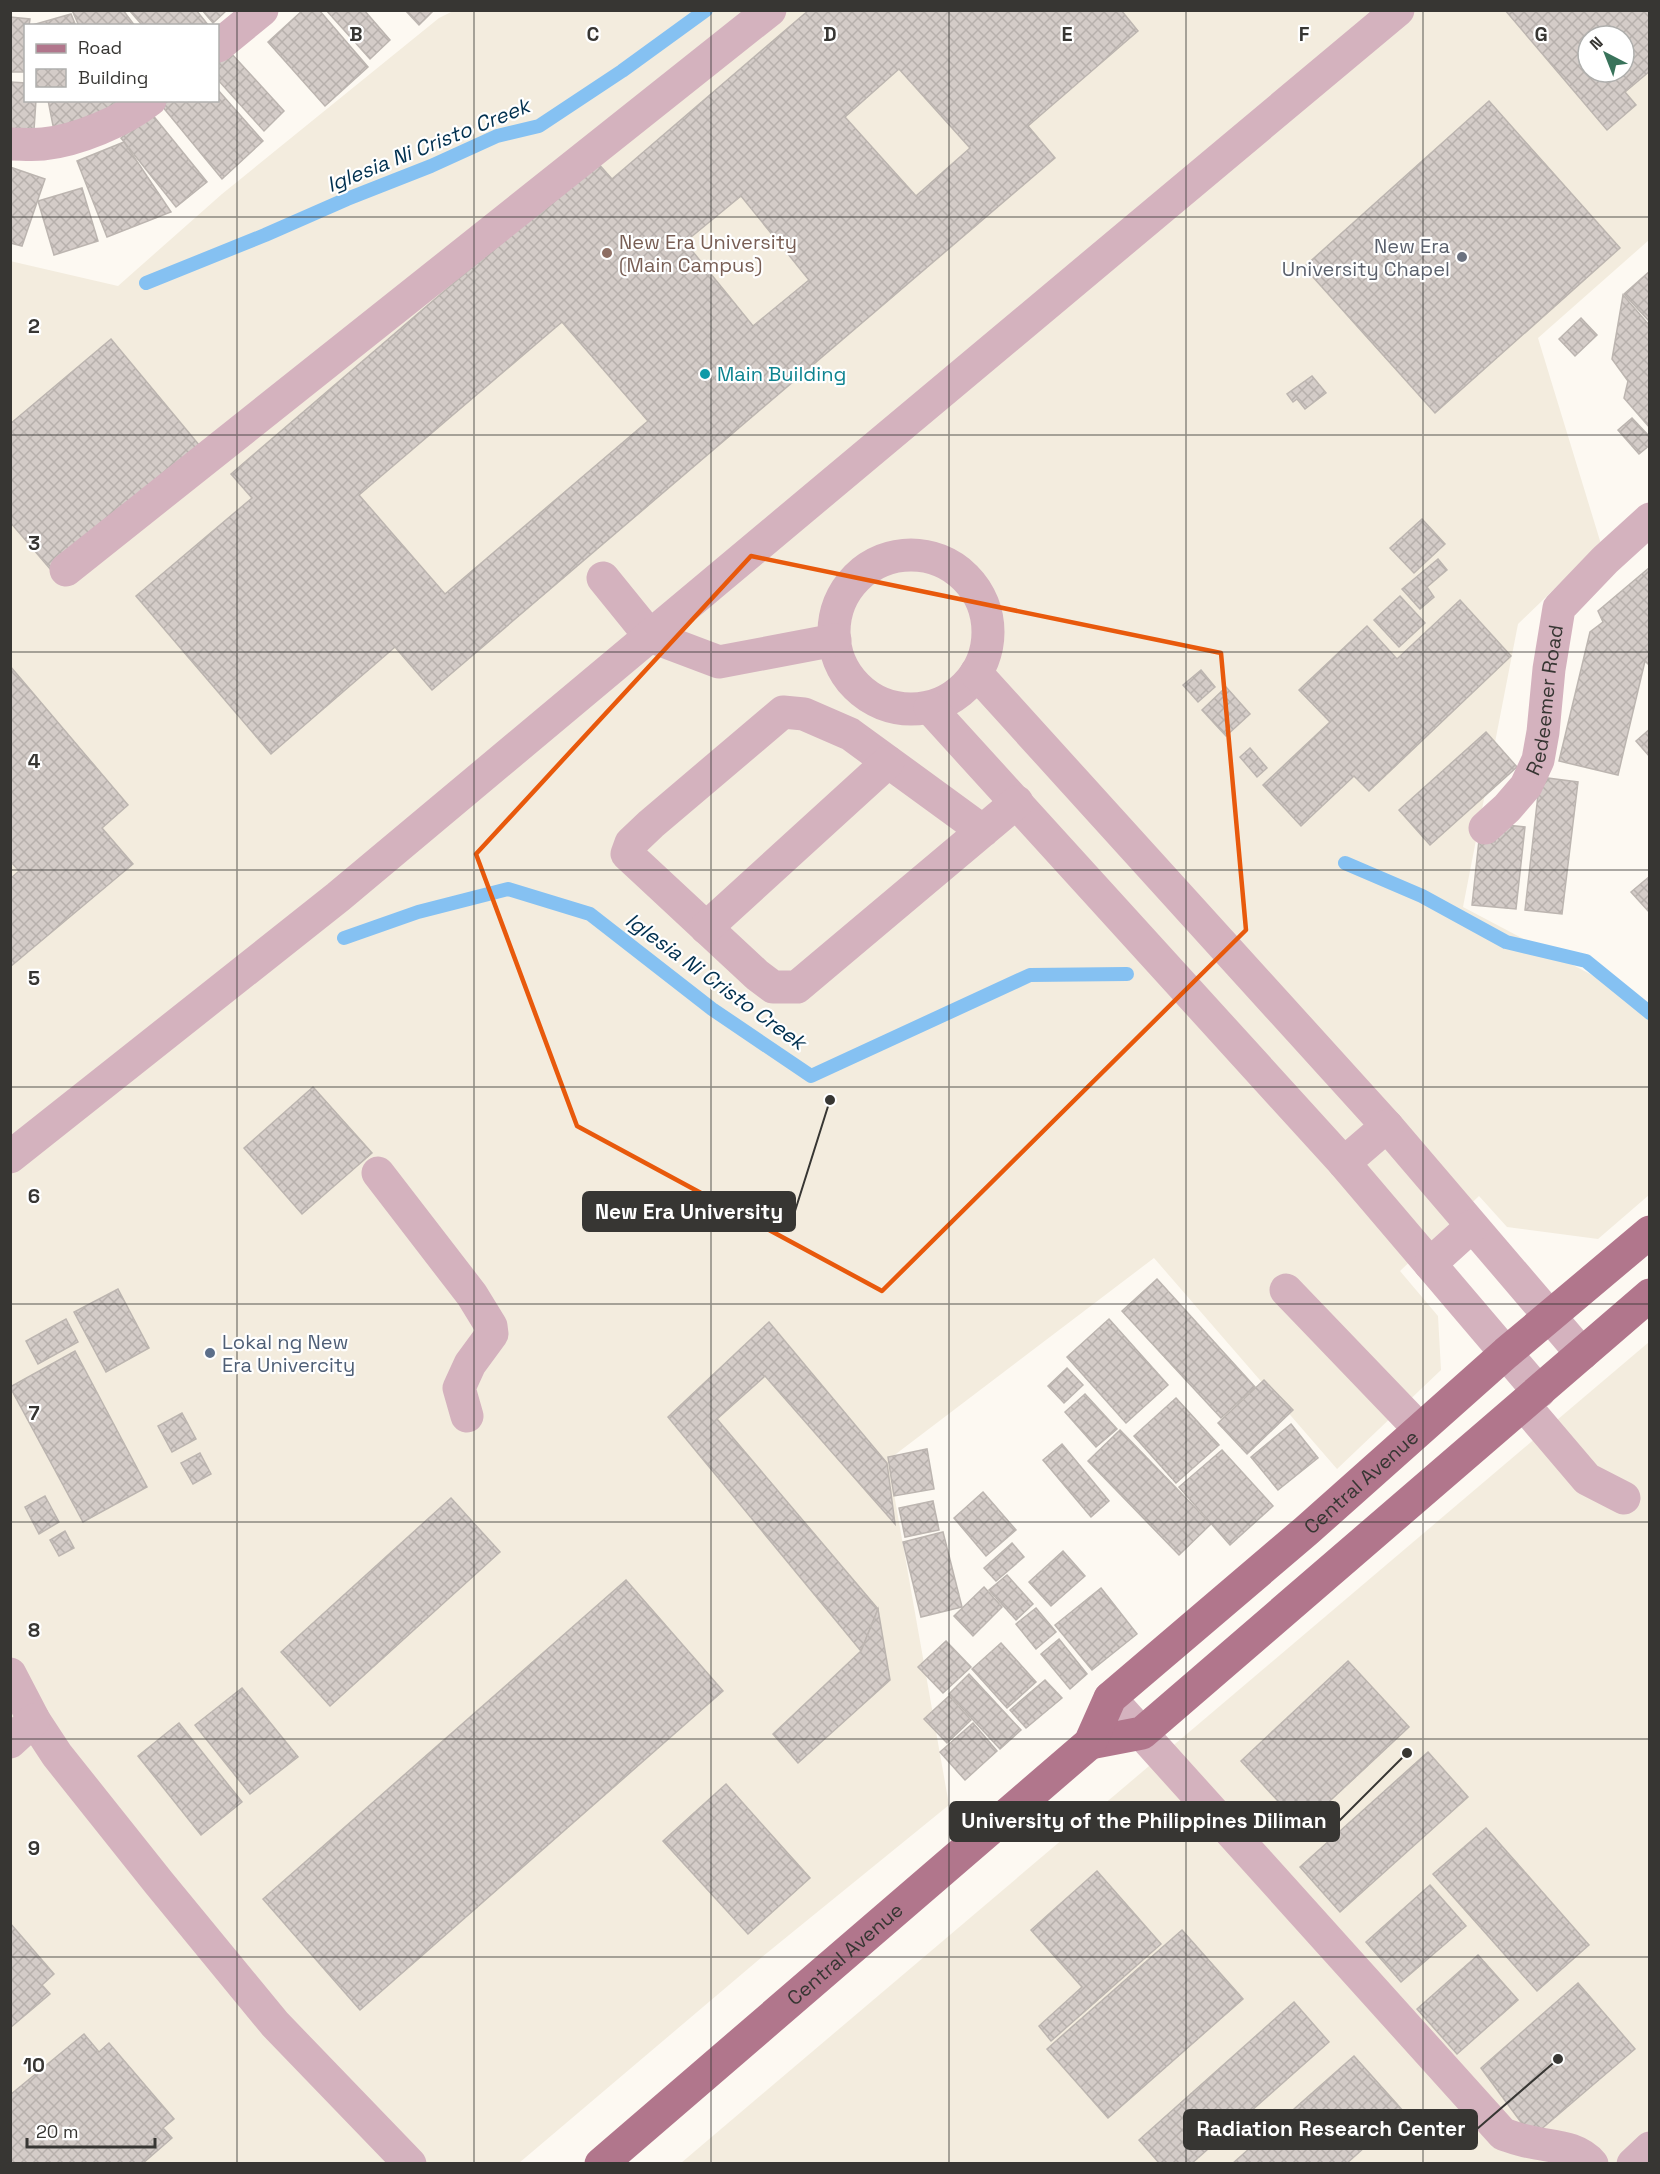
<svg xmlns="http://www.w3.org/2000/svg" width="1660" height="2174" viewBox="0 0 1660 2174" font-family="'Space Grotesk',sans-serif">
<defs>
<pattern id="building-cross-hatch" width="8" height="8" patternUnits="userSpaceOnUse" patternTransform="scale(1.5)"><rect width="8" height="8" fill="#d4ccc8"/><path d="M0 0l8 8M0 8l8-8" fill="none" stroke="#b7b0ac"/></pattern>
</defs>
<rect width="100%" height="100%" fill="#fdf9f2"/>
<!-- built -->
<g fill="#f3ecde" fill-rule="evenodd">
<path d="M453,11H1649V240L1538,338L1601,544L1518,624L1463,907L1649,1005V1195L1598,1239L1507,1227L1479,1196L1400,1271L1438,1316L1441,1370L1337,1469L1154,1258L888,1460L949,1805L762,1957L519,2163H11L10,261L118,286L222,194L439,18ZM1588,36H1624V72H1588Z"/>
<polygon points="1649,1342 1649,2163 681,2163"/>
</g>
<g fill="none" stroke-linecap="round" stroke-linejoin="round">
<!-- stream -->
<g stroke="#85c1f2" stroke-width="14">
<polyline points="146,283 265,235 347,199 431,166 497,136 539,126 622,71 706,10"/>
<polyline points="1345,863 1422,896 1506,942 1586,961 1650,1013"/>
<polyline points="344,938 418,912 508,889 590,914 712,1009 811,1076 1030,975 1127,974"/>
</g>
</g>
<!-- building -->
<g fill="url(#building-cross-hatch)" stroke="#bcb5b0" stroke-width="1.5" fill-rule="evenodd">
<polygon points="72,10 123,10 135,26 79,26"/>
<polygon points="129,10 196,10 209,26 143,26"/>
<polygon points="202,10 227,10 213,23"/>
<polygon points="303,10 319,10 368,67 325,106 268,42"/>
<polygon points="326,10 364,10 390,40 370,59"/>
<polygon points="405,10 434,10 419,25"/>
<path d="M809,10H1121L1138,31L1028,126L1055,158L432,690L395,647L271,754L136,596L252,498L231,474L596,161L612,179ZM899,69L970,148L916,196L845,117ZM741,196L809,280L753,326L685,242ZM562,322L648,421L445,594L359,495Z"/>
<path d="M1505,10H1650V71L1625,92L1636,105L1607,130ZM1588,36H1624V72H1588Z"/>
<polygon points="71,14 76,26 32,26 32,25"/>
<polygon points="10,17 30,19 29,26 26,26 26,72 10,72"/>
<polygon points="230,52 284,111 264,131 218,80 218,64"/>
<polygon points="10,82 26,83 26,100 36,100 34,130 10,129"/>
<polygon points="218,90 263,141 222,179 162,106 169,100 218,100"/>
<polygon points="48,100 132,100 55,136"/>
<polygon points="1489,101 1620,248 1435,413 1304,267"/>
<polygon points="151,113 207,182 176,207 121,138"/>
<polygon points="124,142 171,212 107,237 77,161"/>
<polygon points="10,167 45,179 22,246 10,243"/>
<polygon points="82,188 98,241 54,255 38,201"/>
<polygon points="1650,271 1650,322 1624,294"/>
<polygon points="1623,295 1650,326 1650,428 1624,398 1628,381 1612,359"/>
<polygon points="1581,318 1597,335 1575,356 1559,339"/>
<polygon points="111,339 199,445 51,570 10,522 10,424"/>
<polygon points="1312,376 1326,393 1305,409 1297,399 1293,402 1287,394"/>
<polygon points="1632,418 1650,437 1650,445 1639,454 1618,430"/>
<polygon points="1422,519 1445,544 1414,573 1390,548"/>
<polygon points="1438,559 1447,570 1427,587 1434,597 1420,609 1402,589"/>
<polygon points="1650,567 1650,666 1645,661 1618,775 1559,761 1590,632 1603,622 1598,611"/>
<polygon points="1400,596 1425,623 1399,647 1374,620"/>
<polygon points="1460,600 1511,656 1369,791 1354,776 1301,826 1263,785 1330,722 1299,690 1367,626 1397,659"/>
<polygon points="10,666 128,805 102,828 133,864 10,967 10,879 19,871 10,861"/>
<polygon points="1201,670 1215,687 1198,702 1183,685"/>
<polygon points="1226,687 1250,714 1226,736 1202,710"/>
<polygon points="1650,729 1650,757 1636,741"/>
<polygon points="1486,732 1517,767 1430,845 1399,810"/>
<polygon points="1250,748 1267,768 1257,777 1240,757"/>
<polygon points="1540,777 1578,782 1562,914 1525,910"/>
<polygon points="1497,824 1525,827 1516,909 1472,905 1479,840 1495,842"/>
<polygon points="1650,876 1650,913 1631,892"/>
<polygon points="313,1087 372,1153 302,1214 244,1148"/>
<polygon points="1157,1279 1255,1387 1221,1418 1122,1311"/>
<polygon points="118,1289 149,1348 106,1372 74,1312"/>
<polygon points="66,1319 78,1342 38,1364 26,1341"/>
<polygon points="1109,1319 1168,1385 1126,1423 1067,1357"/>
<polygon points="769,1322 887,1463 895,1524 765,1376 717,1419 878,1609 861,1651 668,1417"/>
<polygon points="75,1351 147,1487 83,1522 10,1387"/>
<polygon points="1067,1368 1083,1385 1064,1403 1048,1386"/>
<polygon points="1264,1380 1293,1410 1247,1454 1218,1423"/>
<polygon points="1085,1394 1117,1429 1096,1447 1065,1412"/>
<polygon points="1176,1398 1219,1445 1176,1483 1134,1436"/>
<polygon points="182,1413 196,1439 172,1452 158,1426"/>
<polygon points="1291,1424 1318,1458 1278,1490 1251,1457"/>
<polygon points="1120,1430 1211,1524 1179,1555 1088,1461"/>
<polygon points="1062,1444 1109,1501 1091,1517 1043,1460"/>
<polygon points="927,1449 934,1489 894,1496 888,1457"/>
<polygon points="1222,1450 1273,1506 1230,1545 1179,1487"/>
<polygon points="200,1453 211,1474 193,1484 181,1463"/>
<polygon points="983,1492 1016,1530 986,1556 954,1518"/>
<polygon points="45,1496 59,1522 39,1534 25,1507"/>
<polygon points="451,1498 500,1552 330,1706 281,1652"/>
<polygon points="933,1501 939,1530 905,1537 899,1508"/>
<polygon points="65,1531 74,1548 59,1556 50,1540"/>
<polygon points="943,1532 962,1607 921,1617 903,1542"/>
<polygon points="1012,1543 1024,1557 996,1581 984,1568"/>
<polygon points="1063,1551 1085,1576 1051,1606 1029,1582"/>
<polygon points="1007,1575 1033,1604 1016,1620 989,1590"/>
<polygon points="626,1580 723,1691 360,2010 263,1899"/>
<polygon points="984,1587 1002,1607 973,1636 954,1616"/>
<polygon points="1101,1588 1137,1634 1092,1670 1055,1625"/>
<polygon points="1036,1608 1056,1632 1036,1649 1016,1624"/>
<polygon points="878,1609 890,1680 798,1763 773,1734 861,1651"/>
<polygon points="1059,1639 1087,1674 1070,1689 1041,1654"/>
<polygon points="946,1641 971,1667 943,1693 918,1667"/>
<polygon points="1001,1643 1036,1682 1007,1708 972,1669"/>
<polygon points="1348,1661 1409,1727 1302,1827 1241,1761"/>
<polygon points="969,1674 1021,1730 1000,1749 949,1694"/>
<polygon points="1045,1680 1062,1698 1026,1728 1010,1710"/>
<polygon points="242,1688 298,1757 250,1794 195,1725"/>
<polygon points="949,1696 971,1720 947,1743 924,1719"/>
<polygon points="179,1723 242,1802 201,1835 138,1756"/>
<polygon points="973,1723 997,1751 965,1780 940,1752"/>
<polygon points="1428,1752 1468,1797 1340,1912 1300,1867"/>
<polygon points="726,1784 810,1878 748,1934 663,1841"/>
<polygon points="1486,1828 1589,1945 1537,1991 1433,1874"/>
<polygon points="1097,1871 1161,1944 1051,2041 1039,2026 1082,1987 1031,1930"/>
<polygon points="1430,1885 1466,1926 1401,1982 1366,1942"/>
<polygon points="10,1923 54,1974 42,1985 50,1994 10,2028"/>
<polygon points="1182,1930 1243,1999 1108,2118 1047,2049"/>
<polygon points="1478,1955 1518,2000 1457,2054 1417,2009"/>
<polygon points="1578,1983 1635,2049 1532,2137 1481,2068"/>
<polygon points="1294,2002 1329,2042 1191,2164 1160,2164 1139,2140"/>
<polygon points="84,2034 99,2052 109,2043 174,2119 163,2128 172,2138 142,2164 10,2164 10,2095"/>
<polygon points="1354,2056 1404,2112 1346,2164 1232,2164"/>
</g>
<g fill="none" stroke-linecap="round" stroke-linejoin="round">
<!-- minor -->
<g stroke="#d4b2be" stroke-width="33">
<polyline points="218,46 262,10"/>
<path d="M10,144C21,144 32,145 43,144C76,141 124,121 150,100"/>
<circle cx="911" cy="632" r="77"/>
<polyline points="66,570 770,10"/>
<polyline points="603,578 650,636 719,662 835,640"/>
<polyline points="976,673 1387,1126 1582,1354"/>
<polyline points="930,708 1344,1163 1539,1392"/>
<path id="s1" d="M1485,828L1507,808L1526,786L1538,760L1543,732L1549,669L1559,608L1605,560L1650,519"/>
<polyline points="983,831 850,734 804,714 783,712 651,824 631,843 627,854 757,975 773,987 797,987 1017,802"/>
<polyline points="706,928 888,762"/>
<polyline points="10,1157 338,897 1398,10"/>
<polyline points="1344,1163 1387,1126"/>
<polyline points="378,1173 472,1295 491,1326 492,1334 470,1364 459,1388 467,1416"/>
<polyline points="1430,1264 1472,1226"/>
<polyline points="1286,1290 1408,1417"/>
<polyline points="1524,1405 1587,1479 1624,1498"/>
<polyline points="10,1674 34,1720 57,1755 159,1883 275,2024 410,2164"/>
<path d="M1110,1698L1503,2134C1512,2137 1522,2141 1531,2142C1552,2147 1577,2146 1592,2164"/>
<polyline points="10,1742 34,1720"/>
<polyline points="1633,2164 1650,2148"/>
</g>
<!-- major -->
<g stroke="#b1768c" stroke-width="33">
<polyline points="1090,1743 1142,1733 1650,1295"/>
<path id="s2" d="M601,2164L1090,1743L1110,1698L1306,1531L1506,1353L1650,1232"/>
</g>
</g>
<!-- marked area -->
<path fill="none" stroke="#e8590c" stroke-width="4.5" stroke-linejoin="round" d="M751,556L1221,653L1246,930L882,1291L577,1126L476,854Z"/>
<!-- grid -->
<path fill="none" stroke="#373633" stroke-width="1.5" stroke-opacity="0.55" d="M237,10V2164M474,10V2164M711,10V2164M949,10V2164M1186,10V2164M1423,10V2164M10,217H1650M10,435H1650M10,652H1650M10,870H1650M10,1087H1650M10,1304H1650M10,1522H1650M10,1739H1650M10,1957H1650"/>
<!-- markers -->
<circle fill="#8d6e63" stroke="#fff" stroke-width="2" cx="607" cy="253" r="6"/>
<circle fill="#6b7280" stroke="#fff" stroke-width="2" cx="1462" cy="257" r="6"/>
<circle fill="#0f9aa8" stroke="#fff" stroke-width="2" cx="705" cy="374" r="6"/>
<circle fill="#5c6f8a" stroke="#fff" stroke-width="2" cx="210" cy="1353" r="6"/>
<g text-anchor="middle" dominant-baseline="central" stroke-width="4.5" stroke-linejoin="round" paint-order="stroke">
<!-- education labels -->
<g font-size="20" fill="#785e54" stroke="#fff" text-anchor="start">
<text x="619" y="242">New Era University<tspan x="619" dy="23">(Main Campus)</tspan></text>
</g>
<!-- worship labels -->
<g font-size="20" fill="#5b616d" stroke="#fff" text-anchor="end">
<text x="1450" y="246">New Era<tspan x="1450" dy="23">University Chapel</tspan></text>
</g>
<!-- culture labels -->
<g font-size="20" fill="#0d838f" stroke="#fff" text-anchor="start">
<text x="717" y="374">Main Building</text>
</g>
<!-- street labels -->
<g font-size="20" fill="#373633" stroke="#fff">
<text stroke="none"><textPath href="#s1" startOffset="148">Redeemer Road</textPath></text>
<text stroke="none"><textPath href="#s2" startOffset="1026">Central Avenue</textPath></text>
<text stroke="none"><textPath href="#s2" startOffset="322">Central Avenue</textPath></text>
</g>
<!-- service labels -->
<g font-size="20" fill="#4e5e75" stroke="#fff" text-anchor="start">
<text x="222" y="1342">Lokal ng New<tspan x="222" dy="23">Era Univercity</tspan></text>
</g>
<!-- water labels -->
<g font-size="21" font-style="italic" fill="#00304f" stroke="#fff">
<text transform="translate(428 145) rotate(-22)">Iglesia Ni Cristo Creek</text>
<text transform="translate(716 981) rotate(36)">Iglesia Ni Cristo Creek</text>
</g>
</g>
<g font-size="20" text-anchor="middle" font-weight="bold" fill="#373633" stroke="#fff" stroke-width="4.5" stroke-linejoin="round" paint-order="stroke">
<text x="356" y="41">B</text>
<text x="593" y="41">C</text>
<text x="830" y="41">D</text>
<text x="1067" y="41">E</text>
<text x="1304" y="41">F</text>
<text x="1541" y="41">G</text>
<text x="34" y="333">2</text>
<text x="34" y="550">3</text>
<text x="34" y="768">4</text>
<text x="34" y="985">5</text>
<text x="34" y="1203">6</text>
<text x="34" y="1420">7</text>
<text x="34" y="1637">8</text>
<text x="34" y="1855">9</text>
<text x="34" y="2072">10</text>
</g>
<!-- callouts -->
<path fill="none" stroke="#373633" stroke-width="2" d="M830 1100L795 1211M1407 1753L1339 1821M1558 2059L1477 2129"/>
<g fill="#373633" stroke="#fff" stroke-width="2">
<circle cx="830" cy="1100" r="6"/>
<circle cx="1407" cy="1753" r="6"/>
<circle cx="1558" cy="2059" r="6"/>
</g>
<g fill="#373633" stroke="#373633" stroke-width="2">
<rect x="583" y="1192" width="212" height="39" rx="6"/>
<rect x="950" y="1802" width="389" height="39" rx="6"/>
<rect x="1184" y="2110" width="293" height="39" rx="6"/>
</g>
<g font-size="21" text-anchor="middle" font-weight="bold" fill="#fff">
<text x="689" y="1219">New Era University</text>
<text x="1144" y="1828">University of the Philippines Diliman</text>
<text x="1331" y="2136">Radiation Research Center</text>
</g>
<!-- border -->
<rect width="1660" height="2174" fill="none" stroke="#373633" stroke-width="24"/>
<!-- legend -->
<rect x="24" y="24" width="195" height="78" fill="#ffffff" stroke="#afafad" stroke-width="1.5"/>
<rect x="36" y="44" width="30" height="9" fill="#b1768c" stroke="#afafad" stroke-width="1.5"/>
<text x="78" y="54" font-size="18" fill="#373633">Road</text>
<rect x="36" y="69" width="30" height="18" fill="url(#building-cross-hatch)" stroke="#afafad" stroke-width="1.5"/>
<text x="78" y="84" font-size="18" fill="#373633">Building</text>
<!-- north arrow -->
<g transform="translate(1606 54) rotate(318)"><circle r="28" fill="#ffffff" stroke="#afafad" stroke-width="1.5"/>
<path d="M0-4.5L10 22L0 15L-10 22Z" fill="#39735b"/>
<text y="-9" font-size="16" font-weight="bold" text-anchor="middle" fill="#373633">N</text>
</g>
<!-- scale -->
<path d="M27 2138v9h128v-9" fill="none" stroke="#373633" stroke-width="3"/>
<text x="36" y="2138" font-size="18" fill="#373633" stroke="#ffffff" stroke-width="4.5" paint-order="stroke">20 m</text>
</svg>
